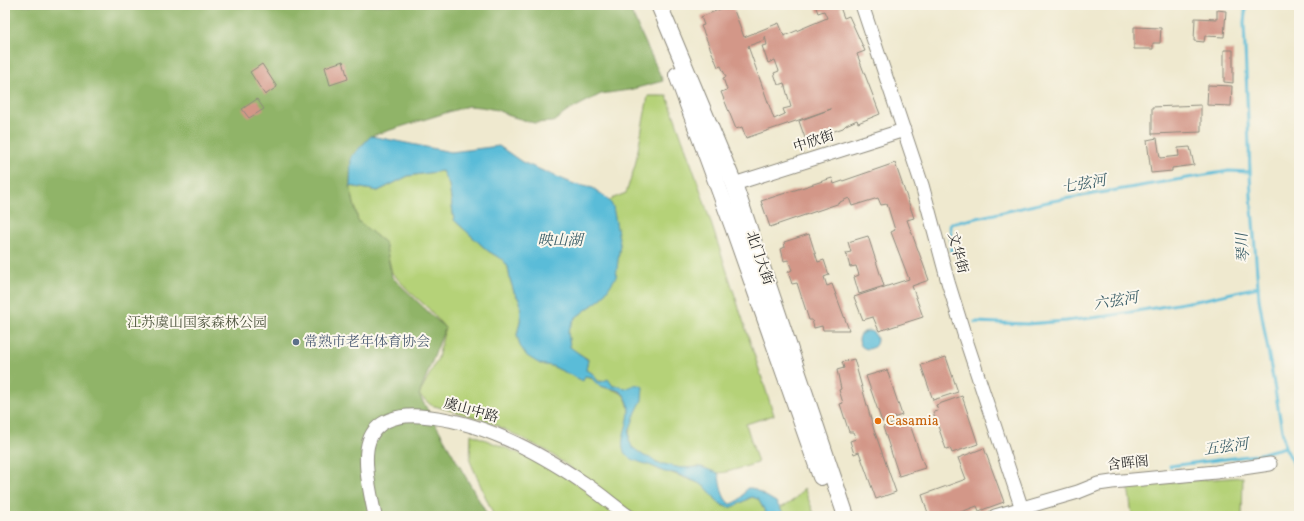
<svg xmlns="http://www.w3.org/2000/svg" width="1304" height="521" viewBox="0 0 1304 521" font-family="Vollkorn,'Noto Serif SC',serif">
<rect width="100%" height="100%" fill="#fbf7ec"/>
<filter id="ink" filterUnits="userSpaceOnUse"><feTurbulence type="fractalNoise" baseFrequency=".025" numOctaves="2"/><feDisplacementMap in="SourceGraphic" scale="8" xChannelSelector="R" yChannelSelector="G"/><feConvolveMatrix kernelMatrix="1 2 1 2 8 2 1 2 1" color-interpolation-filters="sRGB"/></filter>
<filter id="wash" filterUnits="userSpaceOnUse"><feTurbulence type="fractalNoise" baseFrequency=".012" numOctaves="4" result="noise"/><feDisplacementMap in="SourceGraphic" scale="16" xChannelSelector="R" yChannelSelector="G"/><feGaussianBlur stdDeviation="0.9" result="paint"/><feColorMatrix in="noise" values="0 0 0 0 0 0 0 0 0 0 0 0 0 0 0 0 0 1.4 0 .05"/><feComposite in="paint" operator="in"/></filter>
<g filter="url(#wash)">
<rect width="100%" height="100%" fill="#efe9cf"/>
<!-- green -->
<g fill="#b5d278" stroke="#707e52">
<path d="M648,96H667L698,183L774,415L746,424L758,463C746,466 731,472 719,473C713,473 707,468 701,467C694,466 685,469 677,468C671,467 665,465 659,464C656,463 633,450 631,446C624,437 636,409 642,400L627,389L613,386L610,382L598,381L592,373L586,370L588,359L570,348L568,332L575,318L602,298L617,260L620,244L609,200L626,193L635,166Z"/>
<path d="M442,171L449,185L454,220L488,251L503,260L508,267L510,279L514,292L520,301L521,317L517,335L540,364L552,366L583,380L584,376L591,377C603,397 626,380 629,411C630,421 624,436 623,448L632,459L648,464L662,471L669,472L704,485L718,502L723,506L738,504L752,497L758,499L766,513L771,515L773,513L778,516H637L547,451L488,421L431,405L419,395L438,358L445,328L429,309L409,291L392,273L385,243L358,221L350,186L378,191L408,176Z"/>
<polygon points="471,434 533,459 581,486 616,516 495,516 493,514 470,461"/>
<polygon points="1243,477 1242,516 1132,516 1128,485"/>
<path d="M804,488L815,516H785L780,508C791,503 797,498 804,488Z"/>
</g>
<!-- forest -->
<polygon fill="#90b468" stroke="#5e704a" points="5,5 628,5 663,81 629,90 601,94 568,111 553,122 534,123 510,116 497,110 481,107 468,106 371,136 351,157 350,186 358,221 385,243 392,277 445,328 419,395 488,516 5,516"/>
<!-- water -->
<g fill="#5abcd8" stroke="#427482">
<path d="M371,136L451,152L499,146L522,162L574,184L593,188L609,200L613,207L620,244L616,277L602,298L575,318L568,332L570,347L588,360L586,370L592,373L598,381L601,382L608,379L613,386H621L624,389C632,388 635,381 643,387L642,400L636,412L629,432V440L632,447L644,456L653,459L656,463L660,464H664L681,468L701,467L718,473C721,483 721,498 730,504C739,503 743,495 747,488H752L776,502L785,516H778L773,513L767,515L758,499L752,497C744,499 736,509 727,507C715,504 712,490 702,485C695,481 682,476 674,473C670,472 666,473 662,471C659,470 657,468 654,467C645,463 629,461 624,452C617,436 638,414 624,395C615,384 601,393 591,377L585,376L583,381L552,366L540,364L527,356L520,346L517,335L521,317L520,301L514,292L510,279L508,267L503,260L488,251L454,220L449,185L442,171L408,176L378,191L350,186L351,157Z"/>
<circle cx="868" cy="340" r="9"/>
</g>
<g fill="none" stroke-linecap="round" stroke-linejoin="round">
<!-- stream -->
<g stroke="#5abcd8" stroke-width="3">
<polyline points="1246,5 1244,22 1251,196 1259,299 1285,447 1293,462 1299,485"/>
<polyline points="952,251 950,224 1052,201 1229,171 1250,172"/>
<polyline points="975,322 1027,324 1066,321 1107,316 1201,300 1258,287"/>
<polyline points="1170,466 1256,455 1285,447"/>
</g>
</g>
<g id="blocks">
<!-- building -->
<g fill="#d39788" fill-rule="evenodd">
<path d="M730,5H732L744,37L779,23L784,36L827,18L824,11L818,13L815,5H844L840,7L844,18L849,16L865,51L857,54L880,114L858,123L857,120L846,125L843,128L806,141L799,121L831,109L746,138L742,127L736,129L721,92L727,90L723,78L726,77L721,66L718,67L701,26L704,25L701,17ZM765,36L767,45L762,46L768,63L775,60L779,71L774,73L778,85L784,83L791,107L783,109L785,114L774,119L748,46L765,40Z"/>
<polygon points="1217,10 1226,11 1224,37 1205,36 1204,42 1194,41 1195,18 1217,19"/>
<polygon points="1134,27 1161,28 1160,43 1153,43 1153,49 1134,49"/>
<polygon points="1224,50 1233,50 1233,83 1224,82"/>
<polygon points="343,61 348,79 330,85 325,67"/>
<polygon points="262,64 277,87 265,95 250,72"/>
<polygon points="1208,85 1232,86 1231,106 1207,105"/>
<polygon points="257,99 264,109 249,118 242,109"/>
<polygon points="1201,105 1201,132 1152,134 1152,107"/>
<polygon points="1157,138 1160,158 1179,156 1178,148 1190,147 1194,165 1172,168 1172,171 1151,173 1147,140"/>
<polygon points="895,163 914,218 907,220 929,280 912,286 923,317 879,331 873,317 863,320 854,297 909,279 891,232 895,230 887,204 881,205 878,198 852,206 849,198 840,202 840,203 770,227 761,201 832,178 834,184"/>
<polygon points="809,234 818,262 824,260 829,275 824,277 827,286 832,284 849,330 823,330 822,326 814,328 812,320 809,320 797,283 792,284 788,272 792,270 788,260 784,261 781,249 785,247 784,242"/>
<polygon points="868,236 884,286 859,294 854,277 859,275 856,266 850,267 846,253 851,252 848,242"/>
<polygon points="946,357 958,392 933,400 921,365"/>
<polygon points="854,359 874,430 896,492 876,499 859,452 854,454 850,441 856,439 853,432 849,432 840,404 843,403 839,390 841,389 837,370 844,368 842,362"/>
<polygon points="887,370 902,415 882,422 866,376"/>
<polygon points="962,396 978,444 952,453 950,448 946,449 933,412 938,411 936,405"/>
<polygon points="908,419 925,468 899,476 883,427"/>
<polygon points="984,448 1004,502 979,511 977,506 950,516 929,516 922,495 966,479 958,458"/>
</g>
</g>
</g>
<g filter="url(#ink)">
<use href="#blocks" fill-opacity="0" stroke="#8d8a7d" stroke-width="1"/>
<g fill="none" stroke-linecap="round" stroke-linejoin="round">
<!-- minor casing -->
<g stroke="#8d8a7d" stroke-width="15">
<g id="minor">
<polyline points="862,5 922,185 948,282 965,337 1022,509"/>
<polyline points="734,184 904,130"/>
<path d="M375,516C371,495 362,461 369,441C376,419 400,415 420,416C479,420 535,450 584,483C599,493 613,505 628,516"/>
<polyline points="995,516 1078,492 1098,484 1112,482 1216,472 1270,464"/>
</g>
</g>
<!-- major casing -->
<g stroke="#8d8a7d" stroke-width="18">
<g id="major">
<polyline points="659,5 734,184 846,516"/>
<polyline points="677,75 733,227 821,477"/>
</g>
</g>
<!-- minor -->
<use href="#minor" stroke="#fff" stroke-width="13"/>
<!-- major -->
<use href="#major" stroke="#fff" stroke-width="16"/>
</g>
</g>
<!-- markers -->
<circle fill="#5c6f8a" stroke="#fbf7ec" stroke-width="1.5" cx="296" cy="342" r="4"/>
<circle fill="#e8710a" stroke="#fbf7ec" stroke-width="1.5" cx="878" cy="421" r="4"/>
<g text-anchor="middle" dominant-baseline="central" stroke-width="4" stroke-linejoin="round" paint-order="stroke">
<!-- street labels -->
<g font-size="14" fill="#2b2b2b" stroke="#fbf7ec">
<text transform="translate(814 142) rotate(-18)">中欣街</text>
<text transform="translate(957 253) rotate(75)">文华街</text>
<text transform="translate(759 258) rotate(71)">北门大街</text>
<text transform="translate(471 411) rotate(16)">虞山中路</text>
<text transform="translate(1128 464) rotate(-6)">含晖阁</text>
</g>
<!-- park labels -->
<g font-size="14" fill="#4e553e" stroke="#fbf7ec">
<text x="197" y="323">江苏虞山国家森林公园</text>
</g>
<!-- service labels -->
<g font-size="14" fill="#4e5e75" stroke="#fbf7ec" text-anchor="start">
<text x="304" y="342">常熟市老年体育协会</text>
</g>
<!-- food labels -->
<g font-size="14" fill="#c56008" stroke="#fbf7ec" text-anchor="start">
<text x="886" y="421">Casamia</text>
</g>
<!-- water labels -->
<g font-size="15" font-style="italic" fill="#3b5e68" stroke="#fbf7ec">
<text transform="translate(1084 185) rotate(-10)">七弦河</text>
<text x="560" y="241">映山湖</text>
<text transform="translate(1244 248) rotate(-94)">琴川</text>
<text transform="translate(1116 302) rotate(-9)">六弦河</text>
<text transform="translate(1226 448) rotate(-8)">五弦河</text>
</g>
</g>
<!-- margin -->
<rect width="1304" height="521" fill="none" stroke="#fbf7ec" stroke-width="20"/>
</svg>
